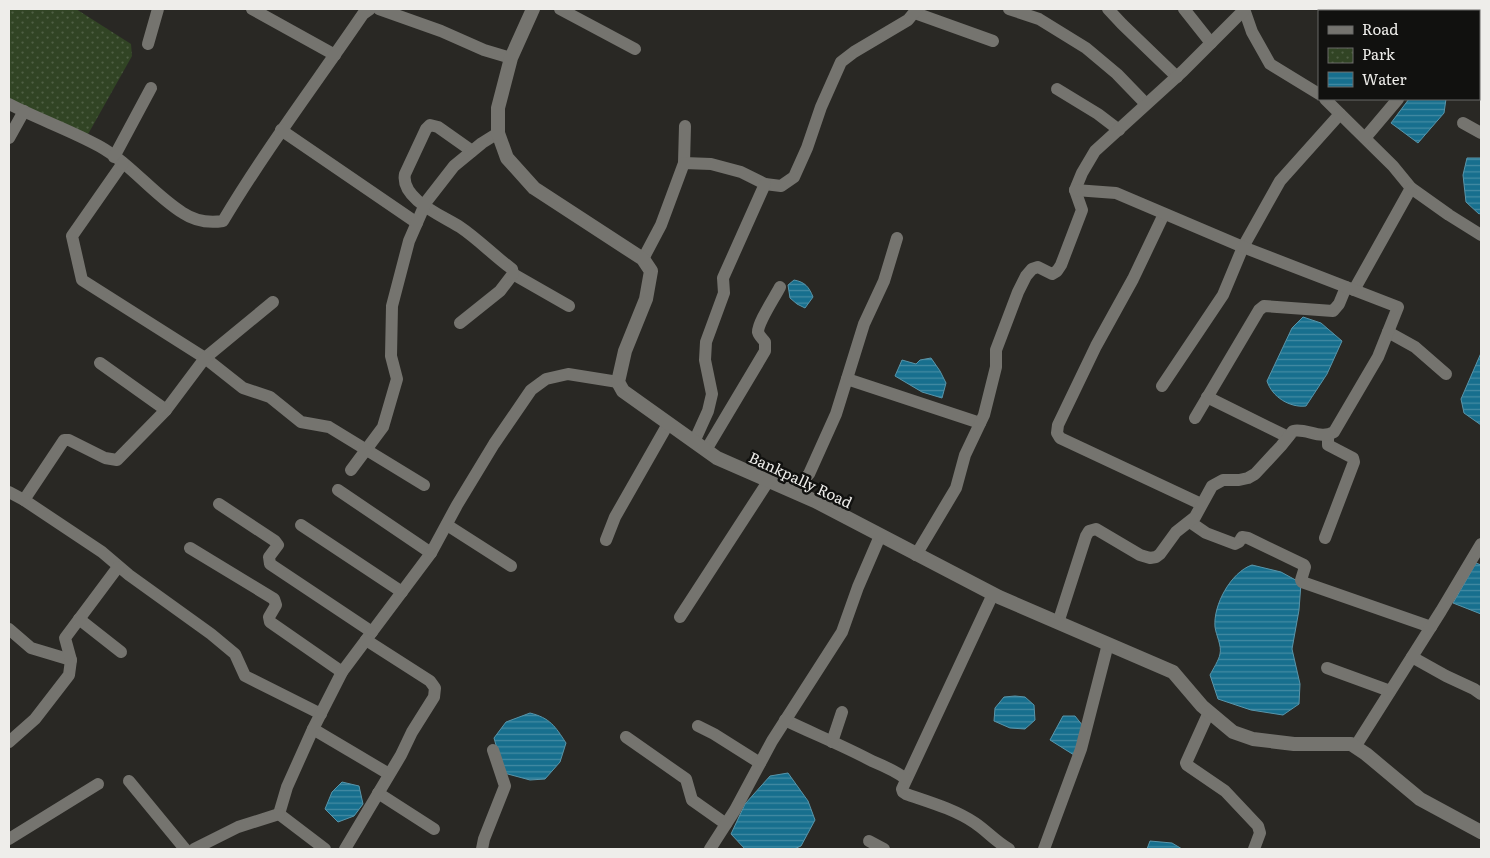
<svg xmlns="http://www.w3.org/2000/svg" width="1490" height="858" viewBox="0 0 1490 858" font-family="Literata,serif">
<defs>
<pattern id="park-dots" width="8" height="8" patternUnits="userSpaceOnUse" patternTransform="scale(1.25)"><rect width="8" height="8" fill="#314424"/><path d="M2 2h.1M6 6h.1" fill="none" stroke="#4f5f44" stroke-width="1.8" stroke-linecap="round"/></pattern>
<pattern id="water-rules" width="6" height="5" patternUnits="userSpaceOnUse" patternTransform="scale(1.25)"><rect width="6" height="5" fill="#176f8e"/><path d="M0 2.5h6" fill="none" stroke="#448ba3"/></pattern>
</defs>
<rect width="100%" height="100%" fill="#292824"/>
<!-- park -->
<polygon fill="url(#park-dots)" points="9,9 76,9 131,44 132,56 87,136 9,99"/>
<!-- water -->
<g fill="url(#water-rules)" stroke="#5895aa">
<polygon points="1409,99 1446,99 1444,113 1418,143 1391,123"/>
<polygon points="1467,158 1481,158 1481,213 1479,214 1466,202 1463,175"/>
<path d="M794,280C805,282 809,287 813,297L805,308L797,304L790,298L788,285Z"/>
<path d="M1303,317L1321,323L1342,341L1327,374L1306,406C1290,408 1272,397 1267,381L1292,328Z"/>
<polygon points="1481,353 1481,425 1464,413 1461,399"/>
<polygon points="931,358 940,371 946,383 942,398 922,392 895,376 902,360 916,364 920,360"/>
<polygon points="1476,563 1481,565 1481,614 1453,603"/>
<path d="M1252,565L1281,572L1301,583L1299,610L1292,649L1300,684L1299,704L1283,715L1251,710L1218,699L1210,675C1213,669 1219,660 1220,654C1222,646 1216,635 1215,627C1213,605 1231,572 1252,565Z"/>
<polygon points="1015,696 1025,697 1034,705 1035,720 1025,729 1010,728 994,721 995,708 1004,697"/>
<path d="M530,713C550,718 555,726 566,743L560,762L545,779L530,780L504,773L494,738L506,722Z"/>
<polygon points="1063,716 1075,716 1083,726 1074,755 1050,740"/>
<polygon points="788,773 808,801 815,820 801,846 794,849 745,849 731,834 745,804 770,776"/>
<polygon points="342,782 359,786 363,804 354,816 338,822 325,809 332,792"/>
<polygon points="1150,841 1172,843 1182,849 1147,849"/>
</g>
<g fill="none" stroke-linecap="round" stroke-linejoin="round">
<!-- minor -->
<g stroke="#75746f" stroke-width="12">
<polyline points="252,9 335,55"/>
<polyline points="379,9 441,31 484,50 511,58"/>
<polyline points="560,9 635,49"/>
<polyline points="1009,9 1039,19 1086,48 1117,74 1146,104"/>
<polyline points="1108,9 1122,24 1177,77"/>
<polyline points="1184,9 1211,43"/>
<polyline points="1244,9 1252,32 1270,64 1319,94"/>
<polyline points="1463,11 1465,9"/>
<polyline points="915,13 993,41"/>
<polyline points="1479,42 1481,44"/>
<polyline points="148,44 158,9"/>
<polyline points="1057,89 1098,114 1119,130"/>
<polyline points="1325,99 1393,166 1411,188 1449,215 1481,235"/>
<path d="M9,104C38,119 70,130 99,146C130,163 154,195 183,213C195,221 210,223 223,221C266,149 316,83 363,14L370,9"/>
<polyline points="1463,123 1481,133"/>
<polyline points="281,130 417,223"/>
<polyline points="9,138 24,111"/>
<polyline points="1365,138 1398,99"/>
<polyline points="114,157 151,88"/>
<polyline points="123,163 72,236 82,280 205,358 243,388 270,397 301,422 329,427 424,485"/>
<polyline points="684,163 685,126"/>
<polyline points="1164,214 1133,279 1096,346 1058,425 1057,433 1060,438 1201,504"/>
<polyline points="643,259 661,225 684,163 711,164 741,172 765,184 781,186 794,177 807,148 821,107 841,62 854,52 908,20 917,9"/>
<polyline points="513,274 569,306"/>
<polyline points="1354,290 1411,188"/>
<polyline points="273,302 205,358 166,410 117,460 105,458 69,440 64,440 24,500 102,552 129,575 211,634 235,654 245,676 321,714"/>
<path d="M460,323L500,291L513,274L512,269C494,256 478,239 460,227C443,216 400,199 405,174L426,129L430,125L438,127L472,151"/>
<polyline points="1388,332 1415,347 1446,374"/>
<polyline points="100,363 166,410"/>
<polyline points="847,379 980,423"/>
<polyline points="1162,386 1223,295 1243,247 1280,181 1340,114"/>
<polyline points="1207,397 1288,437"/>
<polyline points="1195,418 1259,310 1264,306 1333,311 1339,304 1346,287"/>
<polyline points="694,442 708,411 712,394 705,360 706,342 724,293 723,278 765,184"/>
<path d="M706,450L765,351V342C763,339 759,336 758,332C758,322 775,297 780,287"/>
<polyline points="351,470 383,427 397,379 391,356 392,306 409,241 426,202 454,166 482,143 498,133"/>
<polyline points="338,490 431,553"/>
<polyline points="793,491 809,474 836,414 864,324 884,281 897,238"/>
<polyline points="9,492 24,500"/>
<polyline points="219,504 275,541 278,545 269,557 270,564 372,632"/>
<polyline points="1190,522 1206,533 1235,544 1239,542 1242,537 1248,538 1304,565 1305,567 1301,580 1302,582 1431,627"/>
<polyline points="301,525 402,592"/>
<polyline points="447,525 511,566"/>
<polyline points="1325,538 1354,462 1353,458 1328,445 1328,436"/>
<polyline points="606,540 615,517 668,424"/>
<polyline points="190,548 274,599 276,605 269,617 270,622 342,672"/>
<polyline points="916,555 956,488 965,455 984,415 996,367 996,350 1018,292 1026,276 1032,269 1038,267 1052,274 1057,271 1061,265 1082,210 1075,190 1082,173 1095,151 1183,71 1244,10"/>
<path d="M993,594L902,789L903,792L906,794C929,802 954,809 975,823C987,831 996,842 1009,849"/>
<polyline points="680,617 769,480"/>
<polyline points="79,619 121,652"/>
<path d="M1058,623L1086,536L1089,531L1096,529L1140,555L1150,558L1156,557L1160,554L1176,532L1195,517L1212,486L1223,480H1239L1248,478L1255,474L1281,446L1293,431C1307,428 1320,440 1334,432L1378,357L1398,307L1243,247L1116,193L1075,190"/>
<polyline points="9,629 31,648 71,660"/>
<polyline points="1412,657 1446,676 1474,689 1481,694"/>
<polyline points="1327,668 1390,691"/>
<polyline points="1209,712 1186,763 1187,765 1225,791 1258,826 1260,833 1254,849"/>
<path d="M785,720C814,734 844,746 872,761C884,766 896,771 906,779"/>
<polyline points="698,726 714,734 760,763"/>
<polyline points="313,729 389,774"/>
<polyline points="626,737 686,779 692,800 726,824"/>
<polyline points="9,742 35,719 69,675 71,660 65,638 118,567"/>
<polyline points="832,742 842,712"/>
<polyline points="1355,747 1441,611 1481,544"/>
<polyline points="129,781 185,849"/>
<polyline points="378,793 434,829"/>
<polyline points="279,814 287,787 313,729 342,672 431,553 457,505 494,444 531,390 546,379 568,374 618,382"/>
<polyline points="279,814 325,849"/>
<polyline points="9,839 98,784"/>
<polyline points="869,841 884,849"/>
<polyline points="194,849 238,827 279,814"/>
<polyline points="345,849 401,755 412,732 434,697 435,688 430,681 366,640"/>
<polyline points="482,849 484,839 505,786 493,750"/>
<polyline points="710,849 735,810 772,741 842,632 858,587 880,536"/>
<polyline points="1044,849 1081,749 1108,644"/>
</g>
<!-- tertiary -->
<polyline stroke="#75746f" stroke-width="14" points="533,9 511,58 498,108 498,133 507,158 534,188 643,259 651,271 646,299 625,351 618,382 623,391 717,458 815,501 999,597 1173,672 1202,706 1233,732 1253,739 1294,744 1351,744 1366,754 1420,799 1481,832"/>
</g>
<g text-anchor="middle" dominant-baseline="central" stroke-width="5" stroke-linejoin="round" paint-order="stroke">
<!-- street labels -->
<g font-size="15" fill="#eeedea" stroke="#11110f">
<text transform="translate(801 479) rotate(25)">Bankpally Road</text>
</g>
</g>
<!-- border -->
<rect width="1490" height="858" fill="none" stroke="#eeedea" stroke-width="20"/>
<!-- legend -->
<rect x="1318" y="10" width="162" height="90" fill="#11110f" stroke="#696967"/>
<rect x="1328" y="26" width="25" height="8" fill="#75746f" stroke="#696967"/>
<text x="1362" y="35" font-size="15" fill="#eeedea">Road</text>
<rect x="1328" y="48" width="25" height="15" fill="url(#park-dots)" stroke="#696967"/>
<text x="1362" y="60" font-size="15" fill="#eeedea">Park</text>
<rect x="1328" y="72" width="25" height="15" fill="url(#water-rules)" stroke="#696967"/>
<text x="1362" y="85" font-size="15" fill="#eeedea">Water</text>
</svg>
